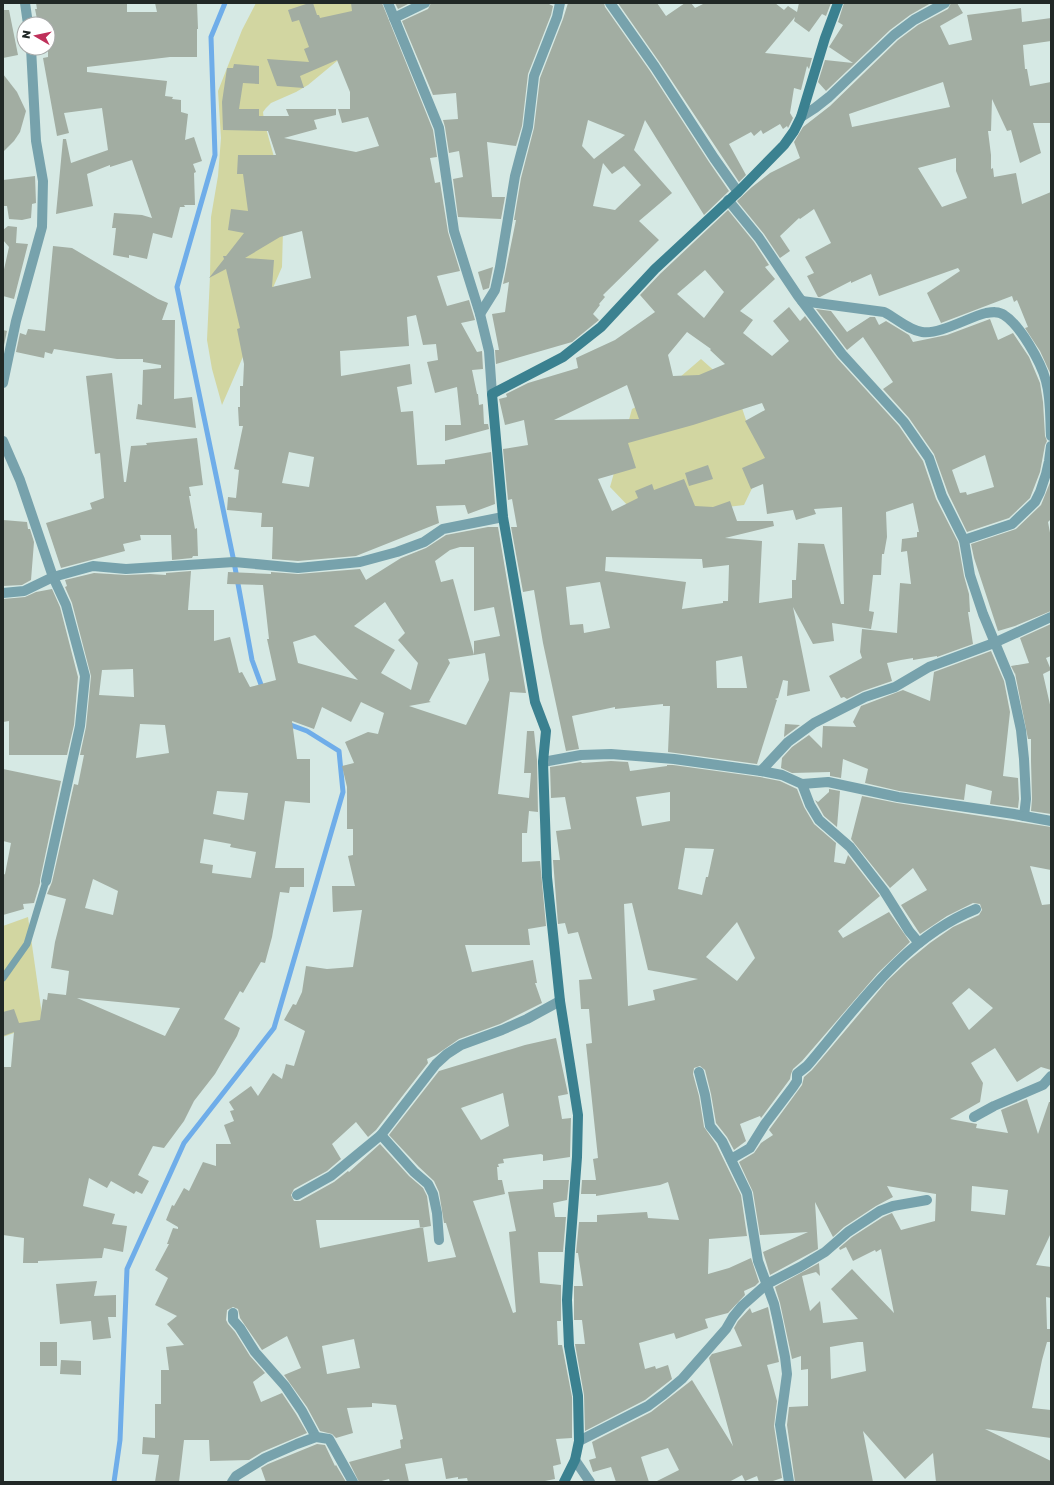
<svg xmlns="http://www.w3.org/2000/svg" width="1054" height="1485" viewBox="0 0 1054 1485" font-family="'Golos Text',sans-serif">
<rect width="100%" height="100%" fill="#d6e9e4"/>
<!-- green -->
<g fill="#d2d6a1">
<polygon points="256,3 381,3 337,61 308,85 296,92 271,103 266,108 263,112 264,121 284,193 282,267 222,405 212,369 207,340 210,277 211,217 218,176 221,138 218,91 242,30"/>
<polygon points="701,359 736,390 747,423 771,449 744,505 662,515 633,511 610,487 632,409 658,396"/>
<polygon points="28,917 43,1022 3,1037 3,926"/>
</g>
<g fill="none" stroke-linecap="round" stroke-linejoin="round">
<!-- stream -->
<g stroke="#6fade9" stroke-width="5">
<polyline points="225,3 211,37 215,155 177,287 234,562 252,660 263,690"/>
<polyline points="114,1482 120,1440 127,1269 184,1143 274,1028 343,792 339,751 307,731 288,724"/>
</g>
</g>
<!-- building -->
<g fill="#a2ada2" fill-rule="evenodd">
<polygon points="36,3 127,3 127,12 157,12 155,3 197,3 198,29 197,29 197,57 170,57 87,67 87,72 167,81 165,96 173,97 172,99 181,100 181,112 188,114 185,140 194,137 202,161 193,164 196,172 194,173 195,205 184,205 185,207 180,207 172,238 153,233 147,259 129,255 129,258 113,255 116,228 112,228 114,213 142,215 152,218 132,160 110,167 110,165 87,174 93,206 56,214 63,139 66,139 71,163 108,150 102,108 64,113 69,133 57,136 43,58 48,57 48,24 38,24 35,9 37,9"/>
<path d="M309,3H313L317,15H319L320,18L352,11L351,3H382L433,130L437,157L430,158L435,183L440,182L448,232L460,271L437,276L447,306L469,300L475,320L461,323L477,352L482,351L483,369L472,370L477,394H478L479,405L483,404L484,424H488L489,429L445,441V425H461L457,387L435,393L427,362L438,360L436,344L423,345L416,315L407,317L409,346L340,351L341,376L410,364L412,384L397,387L401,412L413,411L417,465L445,464V460L491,452L495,504L468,514L465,505L436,506L439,523L356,556L298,561L272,559L273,527H261L262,513L227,510L228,497L236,498L239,470L234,469L243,426H239L238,407H240V386H243L244,364L237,329L240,328L226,269L209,278L224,259L223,256H226L244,233L228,230L231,209L248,211L243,174H237L238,155H276L268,131L223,130L222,102L227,68H233L234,64L259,66V84L243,83L239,109H259V116H289L286,109H336V115L314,120L317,129L284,138L356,152L379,146L368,117L342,123L338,109H350V92L337,60L300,76L304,88L277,86L267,59L309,62L304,49L309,47L299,20L292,22L288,10ZM302,231L311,278L272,287L274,260L245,258L280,237ZM289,452L314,457L309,487L282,483Z"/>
<polygon points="395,3 410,3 398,9"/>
<polygon points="431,3 547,3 553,6 551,15 528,74 522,126 516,146 487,142 492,197 505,197 501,219 458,217 453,179 463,177 459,151 449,153 445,127 443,120 458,119 456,93 433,95 402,21 428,9"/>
<path d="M568,3H604L605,7L650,71L709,162L729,191L704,215L645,120L634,150L672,193L639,221L659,240L603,295L605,297L599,304L600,305L593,314L599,320L572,342L496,364L495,350H499L492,314L505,312L509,282L503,284L516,220H514L521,178L534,128L540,78L563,19ZM588,120L625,135L594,159L582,146ZM603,163L612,174L624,166L641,185L615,210L593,206Z"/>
<polygon points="618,3 657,3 666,16 685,3 691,3 695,8 705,3 775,3 784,10 788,6 797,12 799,3 831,3 826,16 822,14 809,32 794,21 795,17 765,53 812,58 809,69 807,66 801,90 794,88 790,113 793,118 788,128 787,126 783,129 780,124 763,134 761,130 754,136 751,132 729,144 746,175 739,182 660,63"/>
<polygon points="844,3 931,3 910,15 890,30 826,91 818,82 825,60 853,63 829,47 843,25 838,22"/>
<path d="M951,3H957L963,13L940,26L949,45L972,40L967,15L1021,8L1022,22L1051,18V41L1023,45L1025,69H1027L1030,86L1051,82V123H1033L1041,153L1020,163L1011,130L1007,131L992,99L991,131H988L991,155V169L993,168L994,177L1016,173L1022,204L1051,192V375L1040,351L1025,328L1028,327L1017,300L1014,302L1012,296L941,323L927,293L960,271L958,268L879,296L871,274L851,283V281L820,297H818L807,276L814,273L805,257L831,243L814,209L800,219L799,218L780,236L790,251L780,258L764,234L737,201L752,187L770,173L800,158L794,142L803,127L830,106L898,40L918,25L948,9ZM943,82L950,107L852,127L849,114ZM956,158V171L967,198L942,207L918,168Z"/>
<polygon points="3,10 9,10 18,55 3,58"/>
<polygon points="3,74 17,92 26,111 20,132 14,141 3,152"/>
<polygon points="35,176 36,203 32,204 31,218 22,220 9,219 7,206 3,206 3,180"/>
<path d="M728,210L754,242L769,265L765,267L775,279L740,311L753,320L743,333L772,356L789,341L773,321L789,307L800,321L805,316L837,358L899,426L923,461L936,499L958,542L964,576L969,594L970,612H968L973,644L937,657V656L913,660V658L901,660L887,663L892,681L863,691L847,699L844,697L841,698L829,676L862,658L860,652L862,629L897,633L900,583L911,584L907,551L901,552L902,539L917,537V532H919L913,503L886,512L887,537L884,554H882L881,575H873L869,611L874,612L871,629L832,623L834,641L813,644L793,607L810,691L787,696L788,681L783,680L778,698L775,699L777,700L757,764L668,752L670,706H663V704L615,709V707L572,716L579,749L566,751L543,643L534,590L523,592L511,527H517L512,499L508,500L503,449L528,445L524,420L505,425L499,399L507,397L506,394L528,383L578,368L576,358L615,340L655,312L640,295L660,274ZM705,270L724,292L704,318L677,294ZM687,332L711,349L710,350L725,364L699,375L673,376L668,355ZM627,385L639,419L554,420ZM762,403L765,410L745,421L765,458L742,468L751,489L763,484L767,514L793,510L796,520L816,514L814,509L842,507L844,604H841L824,544L798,543L796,580H792V598L759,603L762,541L725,538L774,526L773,521H737L730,501L713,507L695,506L684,479L654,490L652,484L635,491L638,498L612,511L598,479L636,468L628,443L693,425ZM606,557L702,559L703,568L729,565L728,601H723V603L682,609L686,582L605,571ZM600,582L610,628L584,633L583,624L570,625L566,587ZM742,656L747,688H717L716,661Z"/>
<polygon points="8,226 17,227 16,243 28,244 14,299 3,296 3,274 9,247 3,240 3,230"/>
<polygon points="53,246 72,248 158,299 168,303 162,320 175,320 174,399 192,397 196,428 136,419 138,404 142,405 143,370 161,368 161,365 143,362 143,359 117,359 54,349 52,354 45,352 44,358 16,352 20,333 26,335 28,329 45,331"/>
<polygon points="493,267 489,288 483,290 478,272"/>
<path d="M816,309L831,311L847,332L870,317H875L879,325L886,321L909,335L913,342L947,335L990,319L998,340L1013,333L1029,357L1040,383L1043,402L1045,436L1047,441L1045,445L1040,472L1030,498L1009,518L967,532L948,493L934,454L909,418L883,389L893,382L863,337L847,350ZM985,455L994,487L967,495L966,492L960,493L952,470Z"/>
<polygon points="3,330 7,331 3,350"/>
<polygon points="112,373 124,482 126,482 131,446 147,445 146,443 197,438 203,485 189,487 191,496 189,496 195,529 197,528 198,556 193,556 192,558 172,560 171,535 140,535 141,540 123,544 125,551 61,568 46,523 92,509 90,503 104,498 100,453 95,454 86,376"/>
<polygon points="708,465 713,479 689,486 685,473"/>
<polygon points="1051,480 1051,519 1048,522 1051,538 1051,611 1015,626 998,631 974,558 971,544 1016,529 1041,505"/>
<polygon points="3,520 27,522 28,529 30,529 34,542 31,580 22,585 3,586"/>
<path d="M488,527H498L526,693L510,692L498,794L529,798L531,773H524L527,731H534L537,760L538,812L529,811L527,833H522V862L540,861L546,926L528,929L530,945H465L472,972L533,960L537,983H535L542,1003L500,1024L459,1039L436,1055L427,1059L428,1063L376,1130L368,1137L356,1122L332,1144L341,1159L327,1171L294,1189L291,1195L294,1201H300L334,1182L348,1171L349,1172L380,1144L409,1176L423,1188L427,1196L431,1226L420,1228L419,1220H316L320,1248L423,1227L428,1262L456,1257L446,1223H444L439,1192L434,1181L419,1167L389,1135L439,1071L525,1045L556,1038L568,1094L558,1096L562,1119L571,1118L570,1157L543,1161V1155L541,1154L503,1159L504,1163L498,1164L499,1167H497L498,1180H502L505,1194L473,1201L513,1313L516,1312L509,1232L516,1231L508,1192L543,1189V1180H569L567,1200L553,1203L555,1217H566L563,1252H538L540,1283L561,1285V1321H557L558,1345H562L572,1397V1438L556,1439L561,1464L553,1466L555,1479L545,1481V1482H468L467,1478L458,1479V1477L446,1479L442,1458L405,1464L409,1482H390L389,1479L378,1482H359L349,1462L401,1448L400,1440L403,1439L396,1405L372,1403V1407L347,1408L353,1433L336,1438L332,1434L320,1431L307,1407L284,1375L301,1368L287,1336L262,1350L240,1318L238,1309L233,1307L227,1310L226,1320L228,1324L235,1332L250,1356L265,1373L253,1382L261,1402L282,1393L296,1414L307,1433L262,1452L249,1460L210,1461L209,1440H184L179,1482H155L159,1455L142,1454L143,1437L155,1438V1404H161V1370H169L166,1347L184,1345L167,1324L177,1316L155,1305L168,1278L155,1270L169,1244H167L173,1228L178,1229V1227L166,1220L172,1205L174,1206L184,1188L189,1191L203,1162L216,1166V1144H231L224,1125L234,1121L230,1111L234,1110L229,1102L251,1086L258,1096L273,1073L282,1079L286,1064L294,1066L305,1031L284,1020L293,1004L296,1005L302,992L306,966L327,969L353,967L362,910L333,912L332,886H355L348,856L353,855V829H347V787L342,766L354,763L345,742L368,732L378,734L384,713L361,702L351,722L322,707L314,729L292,721L297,759H310V803L285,801L275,868H304V887H290L289,893L280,892L272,937L265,963L261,962L243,993L240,991L224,1019L240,1028L237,1036L215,1074L194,1101L184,1121L164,1148L153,1146L138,1175L149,1181L142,1194L136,1191L134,1194L111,1181L107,1188L89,1178L83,1206L115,1214L112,1224L127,1226L123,1252L104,1248L102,1258L38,1261V1263H23L24,1238L3,1235V1067H11L14,1032L3,1036V1012L14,1009L19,1023L40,1020L43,999L47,1000L48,993L66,995L69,971L51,968L55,942L66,899L47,894L52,882L74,784L78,785L84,755H80L86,727L91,676L72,603L65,587L67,586L65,580L94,573L126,575L150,574L166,575V573L191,571L188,610H214V641L230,637L239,673L242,672L250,687L276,680L267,639H269L263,585L227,584L228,572L271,574V572L298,574L360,569L366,580L401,558L426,548L446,535ZM460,547H474V611L494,607L500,636L474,641V655L485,653L489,680L466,725L409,706L431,702L429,701L450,663L448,659L474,655L453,579L441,582L435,561L450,550ZM385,602L405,633L398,640L418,663L411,690L381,673L395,650L354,626ZM315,635L358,680L298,663L293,642ZM133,669L134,697L99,695L102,670ZM140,724L165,725L169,753L136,758ZM217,791L248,793L244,820L213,814ZM204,839L231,844L230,847L256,852L251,878L212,873L213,865L200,863ZM93,879L118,891L113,915L85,908ZM77,998L180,1008L165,1036ZM503,1093L509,1126L481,1140L461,1108ZM354,1339L360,1368L327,1374L322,1346Z"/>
<polygon points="52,589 60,607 78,677 74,725 67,755 9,755 9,721 3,722 3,599 25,597 36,592"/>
<polygon points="1051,624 1051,656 1046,658 1051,670 1043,674 1051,709 1051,814 1031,811 1032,799 1031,761 1031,739 1028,739 1015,673 1015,674 1011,666 1029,663 1020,638"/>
<polygon points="991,651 1004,681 1010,712 1003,776 1018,778 1019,799 1018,808 990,804 992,791 966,784 964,800 899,791 865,783 868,769 843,759 841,778 830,776 830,772 792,773 781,768 782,758 792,747 809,735 822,748 823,726 856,727 853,722 861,706 903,690 930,701 934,672"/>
<polygon points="785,724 800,725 784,737"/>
<path d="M611,761L628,762L630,771L667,766V765H673L760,777L780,781L797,789L804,807L814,824L836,843L834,862L845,864L848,855L880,896L838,931L843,938L889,912L910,942L878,973L802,1061L793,1069L791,1074L790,1079L761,1118L760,1116L740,1124L746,1141L734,1150L727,1137L716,1123L711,1094L705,1070L700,1066L694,1068L693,1074L699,1096L704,1127L716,1144L741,1195L747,1236L709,1239L708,1274L729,1268L751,1258L759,1282L755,1286L744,1291L745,1295L728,1313L705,1319L708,1328L676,1339L674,1333L639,1343L645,1369L655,1366L656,1369L668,1365L672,1379L645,1400L585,1431L584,1395L575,1344H585L582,1320H574V1286H583L578,1253H576L579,1222H597V1215L647,1212L648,1218L679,1220L668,1182L660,1185L596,1196V1194H581L582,1180H596L593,1159L598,1158L586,1044L592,1043L589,1009H581L579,980L592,979L578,932L568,934L565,923L558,924L553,860H560L556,831L571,829L565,797L551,798L550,767L581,762L582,763ZM670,792V821L642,826L636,797ZM685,848L714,849L708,877H706L702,895L678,889ZM632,903L648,970L698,979L653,990L655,1000L628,1006L624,904ZM737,922L755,958L737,981L706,957Z"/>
<polygon points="3,769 61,781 40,880 40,883 34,903 23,904 24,909 3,915 3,875 5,874 11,843 3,841"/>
<polygon points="829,789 840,791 837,827 824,816 815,800 818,802 829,792"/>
<path d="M862,796L897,803L1051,827V870L1030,866L1042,905L1051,904V1070L1041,1067L1017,1082L995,1048L971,1063L983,1083L980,1102L950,1119L977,1124L976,1128L1008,1133L1001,1110L1027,1099L1038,1134L1049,1102H1051V1233L1036,1265L1051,1267V1298L1046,1297L1047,1329H1050L1051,1342H1047L1042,1360L1032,1408L1051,1410V1438L985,1429L1051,1461V1482H936L933,1453L905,1479L863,1431L873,1482H795L787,1425L789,1407L808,1406V1369L801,1370V1356L792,1359L780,1303L775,1287L819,1263L820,1276L816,1272L802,1276L810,1311L820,1301L823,1323L858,1319L831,1289L852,1269L894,1313L881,1249L876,1252L875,1250L853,1261L846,1247L840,1250L839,1248L852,1237L883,1217L892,1213L901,1230L935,1221L936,1194L887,1186L893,1197L876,1206L844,1227L833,1237L815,1202L818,1249L770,1275L763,1252L808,1232L760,1235L753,1192L739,1162L754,1153L761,1143L773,1135L769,1130L802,1085L804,1077L812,1070L887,981L908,961L930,943L953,927L979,915L982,910L980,904L973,903L947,916L920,934L901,905L927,890L913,868L890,888L851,839ZM969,988L993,1008L969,1030L952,1003ZM972,1186L1008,1190L1005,1215L971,1211ZM858,1342H863L866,1371L831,1379L830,1347Z"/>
<polygon points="97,1281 94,1296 116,1295 116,1317 108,1317 111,1338 93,1340 91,1321 60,1324 56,1284"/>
<polygon points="768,1307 779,1362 767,1365 777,1401 774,1426 782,1478 770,1482 759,1482 757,1476 745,1481 742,1475 729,1482 655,1482 679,1470 668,1448 641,1457 649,1482 616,1482 611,1467 593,1472 589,1460 596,1458 592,1442 651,1412 692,1380 733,1446 709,1358 712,1354 742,1346 734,1328 738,1321 750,1308 752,1313"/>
<rect x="40" y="1342" width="17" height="24"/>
<polygon points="61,1360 81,1361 81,1375 60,1374"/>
<polygon points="317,1444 325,1445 335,1466 336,1465 346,1482 266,1482 261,1468 268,1464"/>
</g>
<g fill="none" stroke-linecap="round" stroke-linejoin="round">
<!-- lane -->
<polyline stroke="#77a2ac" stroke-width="7" points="3,978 27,944 46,881"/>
<!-- street -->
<g stroke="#77a2ac" stroke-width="10">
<polyline points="25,3 28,24"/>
<polyline points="388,3 439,128 454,231 480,314 489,351 492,394"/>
<polyline points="610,3 655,67 714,158 738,192"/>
<polyline points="394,18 425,3"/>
<polyline points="801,117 815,108 829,97 894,35 914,20 945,3"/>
<path d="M802,301L884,312C896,318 908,330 922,332C939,335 969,317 986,313C992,312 999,311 1004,315C1020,325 1041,362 1046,381C1051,399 1050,418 1051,436"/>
<polyline points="480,314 495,290 500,267 515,176 528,127 534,76 557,17 560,3"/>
<polyline points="3,383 16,321 42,227 43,181 36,141 31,48"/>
<polyline points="3,441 20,480 53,577 66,605 85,676 80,726 46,881"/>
<polyline points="964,540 1012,524 1035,502 1040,492 1046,474 1049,461 1051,446"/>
<polyline points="3,593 24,591 53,577 93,566 126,569 234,562 298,568 360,562 397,552 424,542 443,529 503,517"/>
<polyline points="543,762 581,755 611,754 674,759 761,771 782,775 802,784 828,782 898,797 1014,814 1024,816 1026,799 1024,759 1021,730 1010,679 983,614 970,575 964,540 942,496 929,458 904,422 842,354 798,296 759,238 728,200"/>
<polyline points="761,771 788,742 814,723 865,697 895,687 929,667 994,643 1051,617"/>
<polyline points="802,784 810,805 819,820 850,847 884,891 909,931 919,943"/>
<polyline points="1024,816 1051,821"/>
<polyline points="699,1072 705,1095 710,1126 722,1141 747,1193 758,1261 774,1304 778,1322 785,1357 787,1374 780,1425 789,1482"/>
<polyline points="974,1117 994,1106 1043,1085 1051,1076"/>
<polyline points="381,1135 414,1172 428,1184 433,1194 437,1213 439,1240"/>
<path d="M731,1159L750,1148L765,1124L793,1087L797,1081V1074L807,1066C856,1009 903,938 976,909"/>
<polyline points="297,1195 331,1176 381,1135 436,1064 447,1054 461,1045 502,1030 527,1019 560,1001"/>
<polyline points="233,1313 233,1320 240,1328 255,1352 285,1386 302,1411 316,1437"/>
<polyline points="579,1441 648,1406 664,1394 682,1379 726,1329 733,1317 742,1306 767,1284 800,1267 825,1252 848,1232 880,1211 893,1206 927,1200"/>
<polyline points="575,1460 590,1482"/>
<polyline points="232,1482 236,1476 265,1458 297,1444 316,1437 329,1439 353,1482"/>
</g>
<!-- secondary -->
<polyline stroke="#3b8190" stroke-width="10" points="564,1482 575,1460 579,1441 578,1396 569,1346 567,1300 570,1249 577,1157 578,1115 560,1001 547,877 543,762 546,731 535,702 503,517 492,394 563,357 601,327 655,269 738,192 784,145 794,131 801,117 825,38 838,3"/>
</g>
<!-- border -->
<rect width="1054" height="1485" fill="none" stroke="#212826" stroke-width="8"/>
<!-- north arrow -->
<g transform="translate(36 36) rotate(279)"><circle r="19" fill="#ffffff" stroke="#a6a9a8"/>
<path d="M0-3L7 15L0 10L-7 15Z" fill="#bf305a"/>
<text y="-6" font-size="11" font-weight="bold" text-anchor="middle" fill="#212826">N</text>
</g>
</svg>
